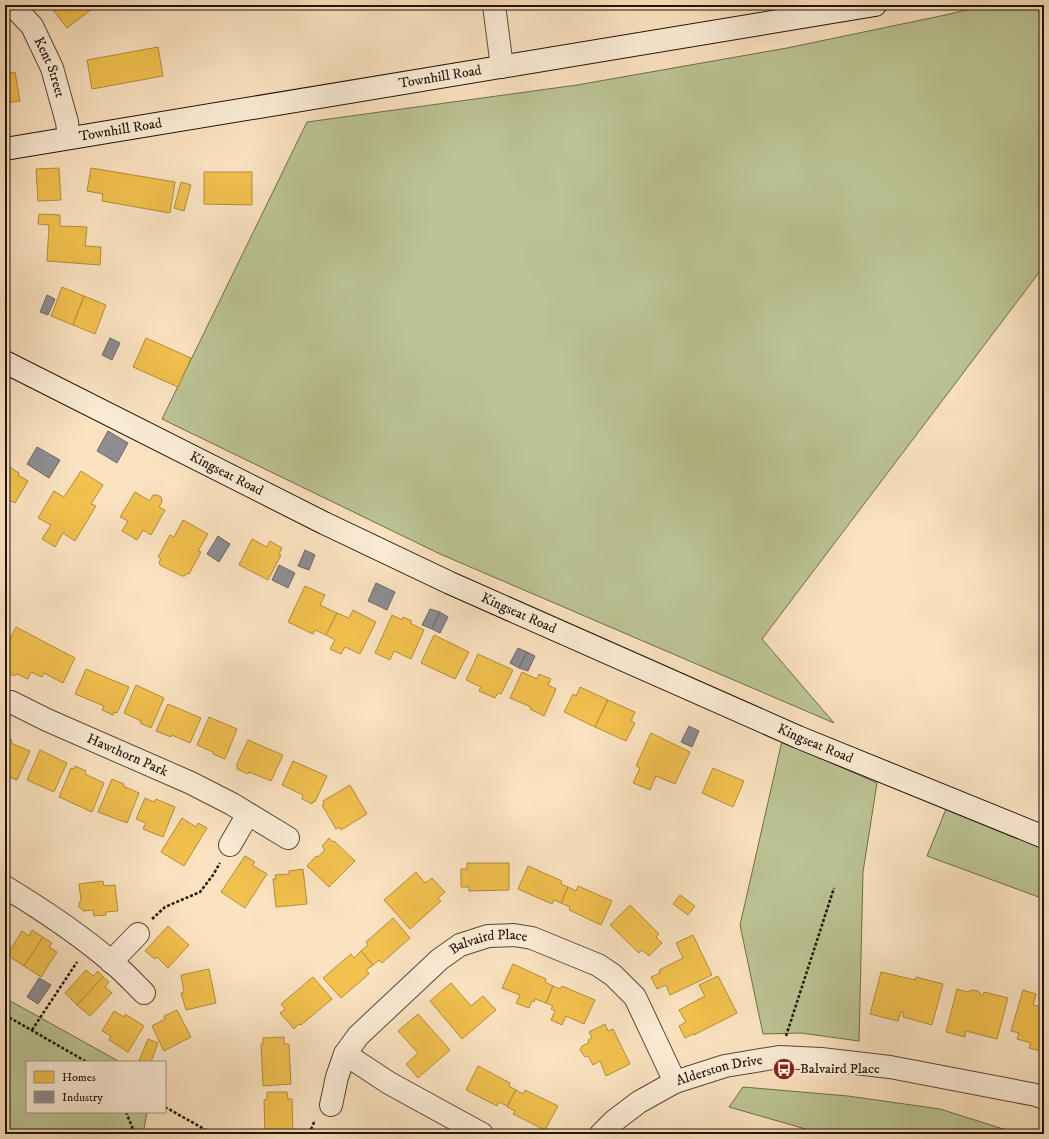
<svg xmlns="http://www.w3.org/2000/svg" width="1049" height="1139" viewBox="0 0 1049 1139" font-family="'IM FELL DW Pica',serif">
<rect width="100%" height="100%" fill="#fbe3c1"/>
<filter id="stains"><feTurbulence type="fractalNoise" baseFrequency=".005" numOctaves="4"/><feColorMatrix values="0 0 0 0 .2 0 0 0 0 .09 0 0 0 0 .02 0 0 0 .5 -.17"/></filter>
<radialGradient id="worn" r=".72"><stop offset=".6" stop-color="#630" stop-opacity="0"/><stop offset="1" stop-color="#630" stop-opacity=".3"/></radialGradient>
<!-- green -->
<g fill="#bcc494" stroke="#6e6c4e">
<polygon points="985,5 1044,5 1044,266 762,639 834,723 440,554 162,419 307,122 577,85 787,48 950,14"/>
<polygon points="782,741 877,783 863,872 859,1041 801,1033 763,1034 740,925"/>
<polygon points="946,809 1044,849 1044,899 927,856"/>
<polygon points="5,998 120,1062 27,1062 27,1112 147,1112 143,1134 5,1134"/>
<polygon points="743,1087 848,1096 940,1109 1019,1134 823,1134 729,1107"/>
</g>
<!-- homes -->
<g fill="#f2c14e" stroke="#b38d39">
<polygon points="49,5 89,5 92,9 67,28"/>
<polygon points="158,47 163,76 92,89 87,60"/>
<polygon points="15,72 20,101 5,103 5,74"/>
<polygon points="59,168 61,200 38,201 36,169"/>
<polygon points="91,168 175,182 170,213 102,201 103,194 87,191"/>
<polygon points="204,172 252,172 252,205 204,204"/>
<polygon points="181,182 191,185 184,211 174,208"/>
<polygon points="39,214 60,215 60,226 87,227 85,246 101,247 100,265 47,261 49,225 38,224"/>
<polygon points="62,287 84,296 73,325 51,316"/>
<polygon points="84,296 106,305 95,334 73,325"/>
<polygon points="146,338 191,358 178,387 133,367"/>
<polygon points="8,466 19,473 18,475 28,481 15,503 5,498 5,468 6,469"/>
<polygon points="81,471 103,485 91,504 96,506 75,541 63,533 55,547 42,539 51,525 38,518 54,491 64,497"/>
<polygon points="135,492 150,501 153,495 157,495 161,497 162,502 159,507 165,510 151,535 143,530 137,540 122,531 128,521 120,517"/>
<polygon points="183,520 208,534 198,551 201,552 189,574 187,573 185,576 182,576 160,565 159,562 161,559 158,557 170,535 174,537"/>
<polygon points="252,539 267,547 270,541 282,548 279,554 281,555 268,580 239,565"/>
<polygon points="305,586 325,595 320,605 337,613 326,635 315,630 313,634 288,622"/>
<polygon points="353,610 376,622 360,654 345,647 341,654 330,649 335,640 326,635 337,613 349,618"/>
<polygon points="392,615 402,620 403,617 412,621 410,623 424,630 411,659 394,651 390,660 375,653"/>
<polygon points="16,627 75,658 63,683 44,673 42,677 31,672 28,679 17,674 14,676 5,672 5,657 7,653 5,651 5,649"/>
<polygon points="434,635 469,652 455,679 421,663"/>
<polygon points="478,654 513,670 501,694 498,693 495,698 479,691 481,687 466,680"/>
<polygon points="86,669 129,687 117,713 114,712 113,715 102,710 104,706 75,694"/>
<polygon points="522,672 537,679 539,674 551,679 548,685 556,689 544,716 530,709 531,707 510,698"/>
<polygon points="136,685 164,698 151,728 140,723 141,721 124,713"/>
<polygon points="580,687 608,700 595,727 564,712 573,694 576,696"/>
<polygon points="608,700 635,712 631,721 635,723 626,741 595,727"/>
<polygon points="168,704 201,718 190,743 172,735 171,737 156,731"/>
<polygon points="209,717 237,729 225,759 213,754 213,752 197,745"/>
<polygon points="651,733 690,752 675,784 656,776 650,790 633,783 640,768 636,766"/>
<polygon points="5,737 12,740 11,743 30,751 17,780 5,775"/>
<polygon points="248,740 283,755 271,781 249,772 248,774 237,769 238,767 236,766"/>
<polygon points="40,750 67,763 54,792 27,780"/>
<polygon points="293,761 327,776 315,802 313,801 312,804 302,799 303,795 282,785"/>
<polygon points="75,766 86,771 85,774 104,783 92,812 59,797 71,768 74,769"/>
<polygon points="713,768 744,781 733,807 702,793"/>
<polygon points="112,779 124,784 123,786 139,793 127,823 98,812"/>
<polygon points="350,785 367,814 341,830 340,827 336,829 322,805 324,804 323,801"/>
<polygon points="145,798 154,802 156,799 175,807 163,837 143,829 146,823 136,819"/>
<polygon points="182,818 196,827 198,823 207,828 184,866 161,852"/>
<polygon points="329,838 333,842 334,841 355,861 329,887 307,866 316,856 318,857 325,850 322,846"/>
<polygon points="245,856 255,862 252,865 267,874 245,908 221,892"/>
<polygon points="467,863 509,863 509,890 469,891 469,887 461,887 461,869 467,869"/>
<polygon points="528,866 562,881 561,884 568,887 561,903 554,900 552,904 518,889"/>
<polygon points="303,869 307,904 276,907 273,879 276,879 275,875 289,874 289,871"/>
<polygon points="416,872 425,883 432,878 445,892 438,898 441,901 410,929 384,900"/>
<polygon points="103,881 104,886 115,885 118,911 106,912 106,915 94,916 93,910 83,911 82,909 79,907 79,903 81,900 79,884"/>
<polygon points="578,886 612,901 601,925 569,910 570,907 561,903 568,887 576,891"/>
<polygon points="680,895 695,906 688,915 673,904"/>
<polygon points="630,905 659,934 656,937 662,943 649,956 642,950 639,953 610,925"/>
<polygon points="393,918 410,938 382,963 379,960 373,965 361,951 368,945 366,942"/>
<polygon points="168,926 189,945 168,968 157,957 155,959 145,951"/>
<polygon points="32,930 43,937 24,966 7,955 22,931 29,936"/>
<polygon points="693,935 712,975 670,995 666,985 657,989 651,977 660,973 659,970 683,958 676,943"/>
<polygon points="43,937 52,943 49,947 57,952 41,977 24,966"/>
<polygon points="361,951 373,965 366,970 369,974 341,998 323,978 351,954 354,958"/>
<polygon points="513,964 546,979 545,982 553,986 546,1003 535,999 534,1002 532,1001 529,1008 516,1003 520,995 502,988"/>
<polygon points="209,969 216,1003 186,1010 181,993 184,992 181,975"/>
<polygon points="86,970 93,976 98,971 103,977 77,1005 65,993"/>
<polygon points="881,972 915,980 916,977 943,984 932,1025 903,1017 904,1013 901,1012 898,1021 870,1014"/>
<polygon points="718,976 737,1013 694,1035 693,1034 685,1038 679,1026 686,1022 679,1010 705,996 699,985"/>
<polygon points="103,977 109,982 105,987 112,993 90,1016 77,1005"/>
<polygon points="313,977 332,999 301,1025 299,1024 294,1029 280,1013 285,1009 281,1004"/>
<polygon points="1044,978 1044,998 1039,996"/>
<polygon points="451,983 471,1006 483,996 496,1010 462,1039 430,1001"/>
<polygon points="553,986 560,989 562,986 595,1000 584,1024 566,1016 562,1025 551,1020 555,1011 551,1009 553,1006 546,1003"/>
<polygon points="957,989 967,992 972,990 978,991 981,995 983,995 984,992 1008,998 997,1039 966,1031 965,1037 946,1032"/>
<polygon points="1023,990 1036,994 1033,1005 1042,1007 1044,1002 1044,1052 1029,1048 1031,1043 1017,1039 1019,1033 1011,1031"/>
<polygon points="177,1010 191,1037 164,1051 152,1026 165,1019 164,1016"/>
<polygon points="114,1011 124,1017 125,1014 144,1026 128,1052 109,1040 111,1036 102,1031"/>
<polygon points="418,1014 450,1050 418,1078 406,1064 418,1053 398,1031"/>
<polygon points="605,1024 608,1031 613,1029 630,1064 606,1076 600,1061 593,1065 588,1056 585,1057 580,1050 582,1046 589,1043 588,1040 592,1038 589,1032"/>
<polygon points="284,1037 284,1044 289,1044 291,1084 263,1086 261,1044 263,1044 263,1038"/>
<polygon points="148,1039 158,1043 151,1062 141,1062 139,1061"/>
<polygon points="478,1066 510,1083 509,1086 516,1090 507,1106 499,1102 497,1106 466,1090"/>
<polygon points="516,1090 523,1094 525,1090 558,1106 545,1130 513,1114 515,1111 507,1107"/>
<polygon points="267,1092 287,1092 288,1099 292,1099 293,1134 265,1134 264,1100 267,1099"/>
<polygon points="370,1132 370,1134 327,1134"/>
</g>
<!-- industry -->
<g fill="#8d8d92" stroke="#6c6869">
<polygon points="47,295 55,299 48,315 40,312"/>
<polygon points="110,338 120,343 112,360 102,355"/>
<polygon points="108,431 128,443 117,463 97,451"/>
<polygon points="37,447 60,460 49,478 27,464"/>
<polygon points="218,536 230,544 219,562 207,554"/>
<polygon points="305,550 315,555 309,570 298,566"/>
<polygon points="279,565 295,573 288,588 272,580"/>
<polygon points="376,583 395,592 387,610 368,601"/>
<polygon points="430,609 440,612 432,629 422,625"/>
<polygon points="440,612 448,617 440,633 432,629"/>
<polygon points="518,648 527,652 519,668 510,663"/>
<polygon points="527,652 535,656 528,671 519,668"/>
<polygon points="689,726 699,731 692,747 681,742"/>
<polygon points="39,978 51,985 38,1004 27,997"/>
</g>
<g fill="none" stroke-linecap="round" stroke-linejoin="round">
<!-- street casing -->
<g stroke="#574737" stroke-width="24">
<g id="street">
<path id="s1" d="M12,5L32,26L52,68L67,122L69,138"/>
<polyline points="494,5 502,67"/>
<path id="s2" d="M5,702H11L47,720L191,783L232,804L288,838"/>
<polyline points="230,845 248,814"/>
<path d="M5,887C43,910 79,934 113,963C124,972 134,983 144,993"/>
<polyline points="111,962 138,934"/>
<polyline points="345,1054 389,1083 482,1134"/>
<path id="s3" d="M331,1105L337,1077L345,1054L358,1036L440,959L460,945L488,936L514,935L532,938L598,965L613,975L635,997L675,1082"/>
<path id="s4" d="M601,1134L614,1121L639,1102L675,1082L725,1066L779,1057L821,1059L890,1067L1036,1095L1044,1098"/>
</g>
</g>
<!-- secondary casing -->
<g stroke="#201309" stroke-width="24">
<g id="secondary">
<path id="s5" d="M5,149L875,5"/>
<path id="s6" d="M5,362L324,523L450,583L798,737L1044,837"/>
</g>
</g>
<!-- path -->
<g stroke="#201309" stroke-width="2.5" stroke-dasharray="3 2" stroke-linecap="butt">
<polyline points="152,919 165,907 200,892 213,875 220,863"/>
<polyline points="5,1015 87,1062"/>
<polyline points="32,1030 77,962"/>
<polyline points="786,1036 834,888"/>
<polyline points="165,1107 213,1134"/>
<polyline points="126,1112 135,1134"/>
<polyline points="309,1134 315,1120"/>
</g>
<!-- street -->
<use href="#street" stroke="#fcedd7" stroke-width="22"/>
<!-- secondary -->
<use href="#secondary" stroke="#fcedd7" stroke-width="22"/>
</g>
<!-- icons -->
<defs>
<g id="bus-disc" transform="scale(1.15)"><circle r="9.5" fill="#8f2418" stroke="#fcedd7"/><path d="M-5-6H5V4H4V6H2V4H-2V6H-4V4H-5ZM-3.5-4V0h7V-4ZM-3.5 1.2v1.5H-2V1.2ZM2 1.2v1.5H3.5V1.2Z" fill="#fff"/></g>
</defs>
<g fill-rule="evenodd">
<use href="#bus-disc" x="784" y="1069"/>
</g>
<g text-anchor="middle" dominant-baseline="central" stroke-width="4" stroke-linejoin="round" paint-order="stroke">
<!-- street labels -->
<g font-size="14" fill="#201309" stroke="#fcedd7">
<text stroke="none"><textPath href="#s1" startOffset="74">Kent Street</textPath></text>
<text stroke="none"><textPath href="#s5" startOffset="441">Townhill Road</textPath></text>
<text stroke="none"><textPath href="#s5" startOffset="117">Townhill Road</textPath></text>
<text stroke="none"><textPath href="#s6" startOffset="248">Kingseat Road</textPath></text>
<text stroke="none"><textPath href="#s6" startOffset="572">Kingseat Road</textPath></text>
<text stroke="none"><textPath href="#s6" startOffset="896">Kingseat Road</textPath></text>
<text stroke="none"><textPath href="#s2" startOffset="134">Hawthorn Park</textPath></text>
<text stroke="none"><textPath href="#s3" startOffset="241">Balvaird Place</textPath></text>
<text stroke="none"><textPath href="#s4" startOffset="137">Alderston Drive</textPath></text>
</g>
<!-- poi labels -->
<g font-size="14" fill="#201309" stroke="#fcedd7" text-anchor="start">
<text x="800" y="1069">Balvaird Place</text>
</g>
</g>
<!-- margin -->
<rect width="1049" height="1139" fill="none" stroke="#fbe3c1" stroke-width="20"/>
<rect x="6" y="6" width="1037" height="1127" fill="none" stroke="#201309" stroke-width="2"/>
<rect x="10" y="10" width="1029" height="1119" fill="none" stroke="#201309"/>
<!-- legend -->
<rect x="26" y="1061" width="140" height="52" fill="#fcedd7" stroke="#a49685"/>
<rect x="34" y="1071" width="20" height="12" fill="#f2c14e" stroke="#a49685"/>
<text x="62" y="1081" font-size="12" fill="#201309">Homes</text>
<rect x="34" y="1091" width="20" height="12" fill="#8d8d92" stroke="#a49685"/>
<text x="62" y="1101" font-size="12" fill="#201309">Industry</text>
<rect width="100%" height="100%" filter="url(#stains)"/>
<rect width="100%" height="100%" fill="url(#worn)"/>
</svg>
